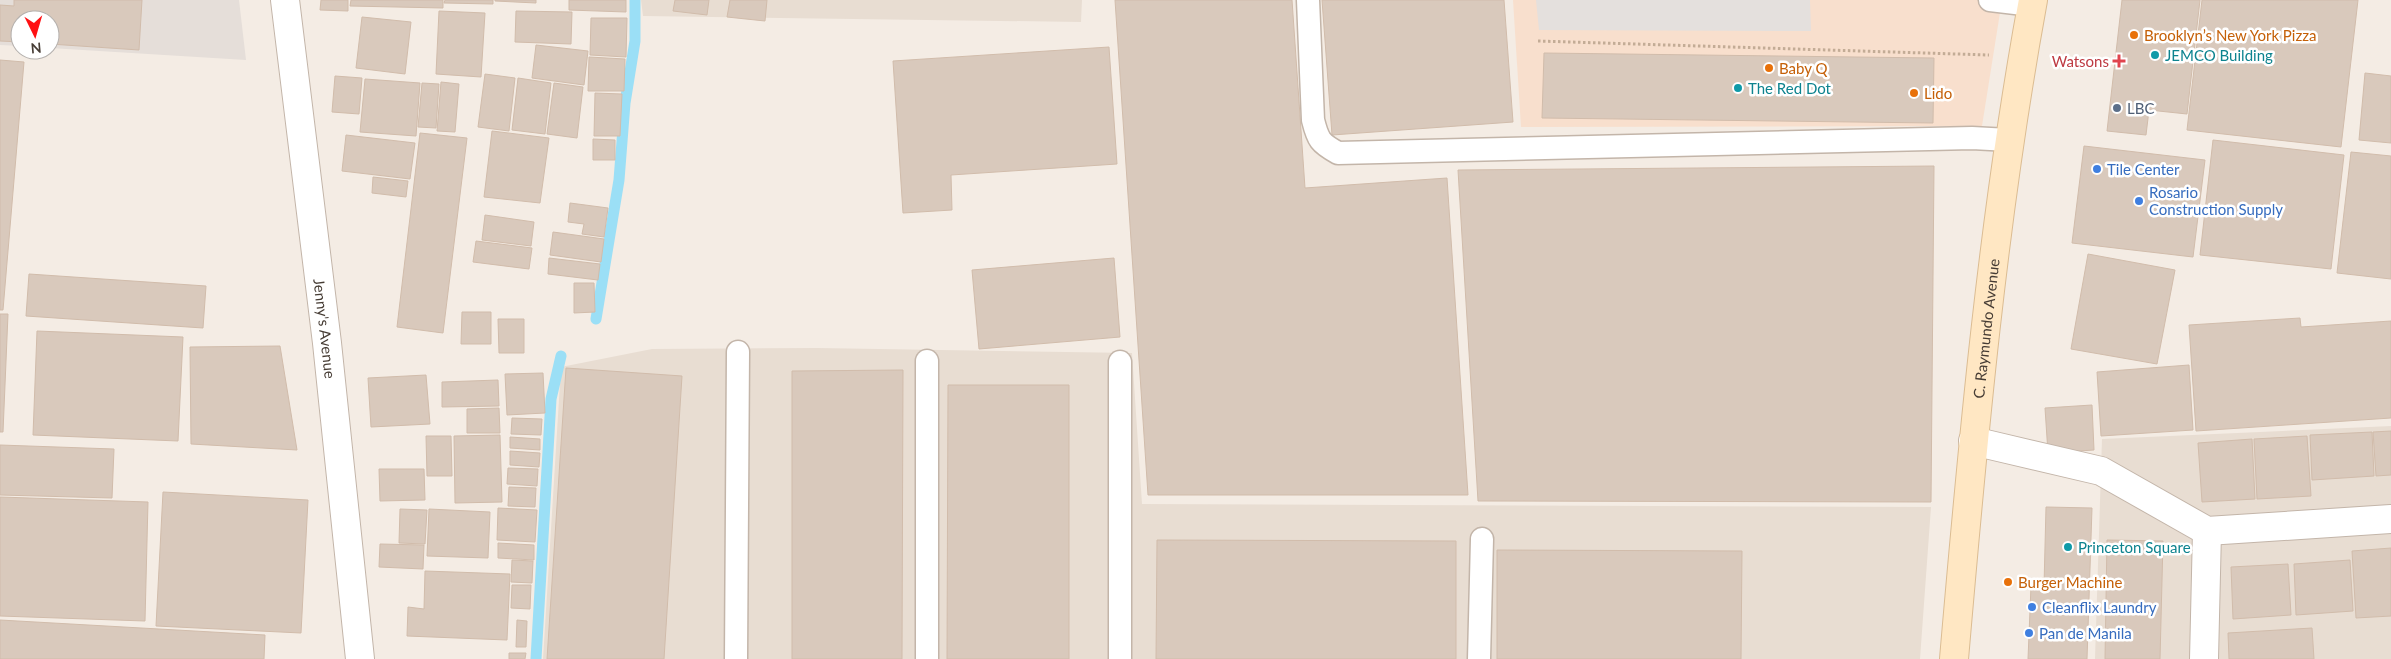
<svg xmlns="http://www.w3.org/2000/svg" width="2391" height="659" viewBox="0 0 2391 659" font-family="Lato,sans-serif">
<rect width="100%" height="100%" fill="#f4ece4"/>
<!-- residential -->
<g fill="#e8ddd2">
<polygon points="641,0 1082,0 1081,22 643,16"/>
<polygon points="817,348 1132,353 1142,504 1931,507 1920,659 543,659 561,367 652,349"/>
<polygon points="2391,426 2391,659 2095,659 2102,439"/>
</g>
<!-- commercial -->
<polygon fill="#f8dfcd" points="1513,0 2002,0 1982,126 1521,127"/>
<!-- industrial -->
<polygon fill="#e5ded9" points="0,0 239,0 246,60 50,48 50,20 20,20 20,46 0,45"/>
<!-- parking -->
<polygon fill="#e4e0dd" points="1536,0 1810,0 1811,31 1539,30"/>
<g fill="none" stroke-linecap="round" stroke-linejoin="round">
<!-- stream -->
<g stroke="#9bdff6" stroke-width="11">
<polyline points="596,319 619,180 625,103 635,41 635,0"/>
<polyline points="536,659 551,399 561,356"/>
</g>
</g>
<!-- building -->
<g fill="#d9c9bc" stroke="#d1bcab">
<polygon points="14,0 142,0 139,50 50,44 50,20 20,20 20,42 0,41 0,5 14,6"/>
<polygon points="321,0 348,0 348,11 320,10"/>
<polygon points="351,0 443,0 443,8 350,6"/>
<polygon points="445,0 493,0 493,4 444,3"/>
<polygon points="495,0 536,0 536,3 495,1"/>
<polygon points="569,0 626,0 626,12 569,10"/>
<polygon points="675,0 709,0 707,15 673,11"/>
<polygon points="730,0 767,0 765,21 727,17"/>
<polygon points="1115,0 1292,0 1305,188 1447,178 1468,495 1148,495"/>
<polygon points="1322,0 1504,0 1513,122 1332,135"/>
<polygon points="2122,0 2200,0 2187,114 2149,110 2146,135 2107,131"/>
<polygon points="2202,0 2358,0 2341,147 2187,130"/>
<polygon points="439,11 485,13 481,77 436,74"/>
<polygon points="516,11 572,12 571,44 515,42"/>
<polygon points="362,17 411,22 405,74 356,68"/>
<polygon points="591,18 627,18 626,57 590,55"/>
<polygon points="536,45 588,51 584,85 532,78"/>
<polygon points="1109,47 1117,164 951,175 952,210 903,213 893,61"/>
<polygon points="1544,53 1934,58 1933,123 1542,118"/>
<polygon points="589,57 625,59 624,91 588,91"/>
<polygon points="0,60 24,62 3,310 0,310"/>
<polygon points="2365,73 2391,76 2391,143 2359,140"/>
<polygon points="485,74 515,78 509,131 478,127"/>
<polygon points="335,76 362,78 359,114 332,112"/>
<polygon points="518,78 551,83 545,134 512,130"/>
<polygon points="365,79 420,83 416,136 360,132"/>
<polygon points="441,82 459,84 455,132 437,131"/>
<polygon points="422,83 439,84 436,128 418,127"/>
<polygon points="554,83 583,87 577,138 547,134"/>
<polygon points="595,93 622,94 620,136 594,136"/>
<polygon points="492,131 549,138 540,203 484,197"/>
<polygon points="420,133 467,138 443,333 397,327"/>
<polygon points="346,135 415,143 410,179 342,171"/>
<polygon points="593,139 615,140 615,160 593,160"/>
<polygon points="2213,140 2344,155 2331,269 2200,255"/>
<polygon points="2084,146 2205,160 2193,257 2072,243"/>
<polygon points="2351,152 2391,156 2391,279 2337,273"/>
<polygon points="1934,166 1931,502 1478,501 1458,170"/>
<polygon points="373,177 408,181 406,197 372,193"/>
<polygon points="570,203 608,208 604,237 582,234 584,224 568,222"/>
<polygon points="485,215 534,222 531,246 482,240"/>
<polygon points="553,232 604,239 601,262 550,255"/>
<polygon points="476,241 532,248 529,269 473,262"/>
<polygon points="2088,254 2175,270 2157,364 2071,349"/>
<polygon points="549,258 600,264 598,280 548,274"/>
<polygon points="1114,258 1120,337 979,349 972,270"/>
<polygon points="29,274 206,286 203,328 26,316"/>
<polygon points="574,283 594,283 595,312 574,313"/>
<polygon points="462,312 491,312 491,344 461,344"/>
<polygon points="0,314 8,314 3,432 0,432"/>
<polygon points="2300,318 2301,327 2391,321 2391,418 2196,431 2189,325"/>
<polygon points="498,319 524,319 524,353 499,353"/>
<polygon points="37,331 183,337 178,441 33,435"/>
<polygon points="280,346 297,450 191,444 190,347"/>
<polygon points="2189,365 2193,430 2101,436 2097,372"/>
<polygon points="566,368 682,376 664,659 547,659"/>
<polygon points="903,370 902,659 792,659 792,371"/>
<polygon points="543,373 545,413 507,415 505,374"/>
<polygon points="426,375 430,424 371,427 368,378"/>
<polygon points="498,380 499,406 442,407 442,382"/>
<polygon points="948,385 1069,385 1069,659 947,659"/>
<polygon points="2092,405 2094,450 2048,453 2045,408"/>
<polygon points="499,408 500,433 467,433 467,409"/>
<polygon points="512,418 542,419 541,435 511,434"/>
<polygon points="2391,431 2391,475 2376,476 2373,432"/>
<polygon points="2372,432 2374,476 2312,480 2310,435"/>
<polygon points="500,435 502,502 455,503 454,436"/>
<polygon points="426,436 451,436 452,476 427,476"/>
<polygon points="2307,436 2311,496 2257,499 2254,439"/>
<polygon points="510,437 540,439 540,450 510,448"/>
<polygon points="2252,439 2255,499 2202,502 2198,443"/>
<polygon points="0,445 114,449 112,498 0,495"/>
<polygon points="510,451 540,453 539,467 510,465"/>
<polygon points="508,468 538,469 537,486 507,484"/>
<polygon points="379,469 424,469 425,500 380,501"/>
<polygon points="509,487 536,488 535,507 508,506"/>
<polygon points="163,492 308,500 301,633 156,626"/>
<polygon points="0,497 148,502 145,621 0,616"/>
<polygon points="2046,507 2092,508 2087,659 2028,659 2031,586 2044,586"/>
<polygon points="498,508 537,510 535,542 497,540"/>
<polygon points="400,509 427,510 425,544 399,543"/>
<polygon points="429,509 490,512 488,558 427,556"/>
<polygon points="1157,540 1456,541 1456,659 1156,659"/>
<polygon points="2107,540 2163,541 2160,659 2105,659"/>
<polygon points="498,543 534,545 534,560 498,558"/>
<polygon points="380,544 424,545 423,569 379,567"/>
<polygon points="2391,548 2391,616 2356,618 2352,551"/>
<polygon points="1497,550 1742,551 1741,659 1497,659"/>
<polygon points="512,560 533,561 532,583 511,582"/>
<polygon points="2350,560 2353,611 2296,615 2294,564"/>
<polygon points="2288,564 2291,615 2233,619 2231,567"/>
<polygon points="425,571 510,574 507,640 407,636 408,607 424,609"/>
<polygon points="512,585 531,585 530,609 511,608"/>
<polygon points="0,620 265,635 264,659 0,659"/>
<polygon points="517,620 527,621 526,647 516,647"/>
<polygon points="2312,628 2314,659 2229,659 2228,633"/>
<polygon points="509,653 526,653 525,659 509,659"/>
</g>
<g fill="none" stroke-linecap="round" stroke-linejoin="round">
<!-- service casing -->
<g stroke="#c3b5a9" stroke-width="25">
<g id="service">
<path d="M1308,0L1313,120C1318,140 1320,143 1338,153L1972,138L2009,140"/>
<polyline points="1990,0 2032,5"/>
<polyline points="927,361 927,659"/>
<polyline points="1120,362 1120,659"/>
<polyline points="736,659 738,352"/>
<polyline points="1479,659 1482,539"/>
</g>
</g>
<!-- minor casing -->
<g stroke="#c3b5a9" stroke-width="30">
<g id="minor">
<polyline points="1973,441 2101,471 2207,531 2391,519"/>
<polyline points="2204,659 2207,531"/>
</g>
</g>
<!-- tertiary casing -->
<g stroke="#c3b5a9" stroke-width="30">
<g id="tertiary">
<path id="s1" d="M285,0L327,343L360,659"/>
</g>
</g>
<!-- secondary casing -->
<g stroke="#dbbc92" stroke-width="30">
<g id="secondary">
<path id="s2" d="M1954,659C1973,438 1993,218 2033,0"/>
</g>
</g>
<!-- path -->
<polyline stroke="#c3ac96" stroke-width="3" stroke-dasharray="2.5 2.5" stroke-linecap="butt" points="1538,41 1989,55"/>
<!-- service -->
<use href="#service" stroke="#fff" stroke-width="22"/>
<!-- minor -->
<use href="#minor" stroke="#fff" stroke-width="28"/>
<!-- tertiary -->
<use href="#tertiary" stroke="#fff" stroke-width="28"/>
<!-- secondary -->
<use href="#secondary" stroke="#ffe7c3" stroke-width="28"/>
</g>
<!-- markers -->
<g fill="#e8710a" stroke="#fff" stroke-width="2">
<circle cx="2134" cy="35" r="5"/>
<circle cx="1769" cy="68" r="5"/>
<circle cx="1914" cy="93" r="5"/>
<circle cx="2008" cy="582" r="5"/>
</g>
<g fill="#0f9aa8" stroke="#fff" stroke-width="2">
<circle cx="2155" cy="55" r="5"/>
<circle cx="1738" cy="88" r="5"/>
<circle cx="2068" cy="547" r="5"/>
</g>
<path fill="#e0444e" stroke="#fff" stroke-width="2" d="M2116.5 53.5h5v5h5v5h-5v5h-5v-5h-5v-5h5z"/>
<circle fill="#5c6f8a" stroke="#fff" stroke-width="2" cx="2117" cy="108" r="5"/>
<g fill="#3f7fe0" stroke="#fff" stroke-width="2">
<circle cx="2097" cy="169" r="5"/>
<circle cx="2139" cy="201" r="5"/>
<circle cx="2032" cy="607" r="5"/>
<circle cx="2029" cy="633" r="5"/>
</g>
<g text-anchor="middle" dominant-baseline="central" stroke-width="5" stroke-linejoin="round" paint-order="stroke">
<!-- food labels -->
<g font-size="15" fill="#c56008" stroke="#fff" text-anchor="start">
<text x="2144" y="35">Brooklyn’s New York Pizza</text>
<text x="1779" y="68">Baby Q</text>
<text x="1924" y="93">Lido</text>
<text x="2018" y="582">Burger Machine</text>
</g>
<!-- culture labels -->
<g font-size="15" fill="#0d838f" stroke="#fff" text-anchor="start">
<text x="2165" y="55">JEMCO Building</text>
<text x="1748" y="88">The Red Dot</text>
<text x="2078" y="547">Princeton Square</text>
</g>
<!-- health labels -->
<g font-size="15" fill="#be3a42" stroke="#fff" text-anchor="end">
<text x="2109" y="61">Watsons</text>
</g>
<!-- service labels -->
<g font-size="15" fill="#4e5e75" stroke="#fff" text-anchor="start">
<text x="2127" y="108">LBC</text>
</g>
<!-- shop labels -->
<g font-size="15" fill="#366cbe" stroke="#fff" text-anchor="start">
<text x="2107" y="169">Tile Center</text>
<text x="2149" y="192">Rosario<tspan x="2149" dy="17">Construction Supply</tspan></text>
<text x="2042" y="607">Cleanflix Laundry</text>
<text x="2039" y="633">Pan de Manila</text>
</g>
<!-- street labels -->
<g font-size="15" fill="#463c34" stroke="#fff">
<text stroke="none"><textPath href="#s2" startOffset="332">C. Raymundo Avenue</textPath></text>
<text stroke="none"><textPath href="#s1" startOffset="331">Jenny's Avenue</textPath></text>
</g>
</g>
<!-- north arrow -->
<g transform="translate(35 35) rotate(175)"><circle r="24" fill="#ffffff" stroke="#b5b1ae"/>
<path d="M0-4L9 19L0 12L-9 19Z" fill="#ff1013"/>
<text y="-8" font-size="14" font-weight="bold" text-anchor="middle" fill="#463c34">N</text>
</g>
</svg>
